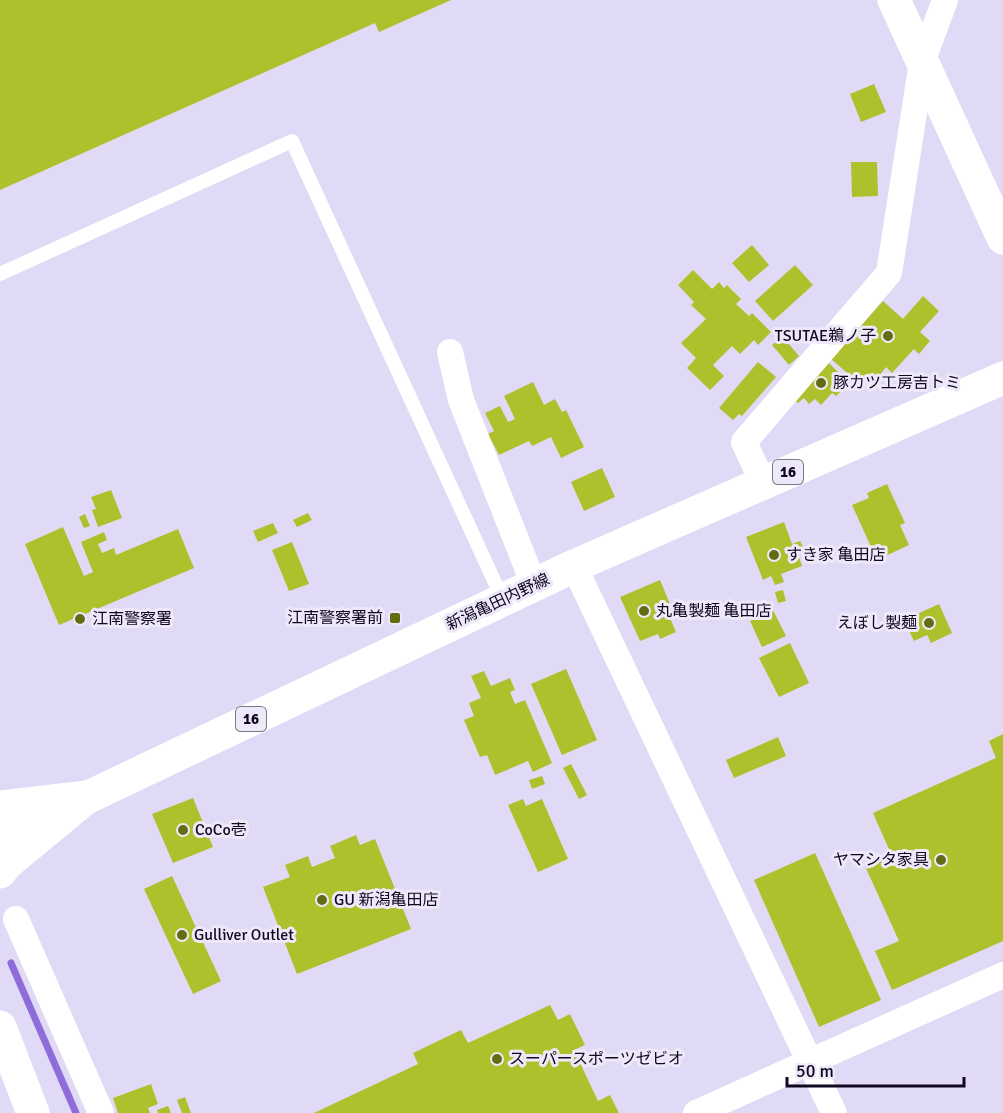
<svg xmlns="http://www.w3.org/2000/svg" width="1003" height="1113" viewBox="0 0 1003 1113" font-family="Signika,'Noto Sans JP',sans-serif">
<rect width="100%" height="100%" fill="#e1daf7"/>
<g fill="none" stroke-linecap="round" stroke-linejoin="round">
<!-- stream -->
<polyline stroke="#906cda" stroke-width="7" points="11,963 76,1113"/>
</g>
<!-- building -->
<g fill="#aec02b">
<polygon points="0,0 451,0 379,32 375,23 0,190"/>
<polygon points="874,84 886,112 861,122 850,94"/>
<polygon points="851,162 877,162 878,196 852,197"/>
<polygon points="752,245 769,265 749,282 732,263"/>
<polygon points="795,265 813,285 773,321 755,301"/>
<polygon points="693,270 712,289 719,282 724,288 727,285 741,299 736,304 749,316 752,313 771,332 758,345 754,340 740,354 732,346 713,365 724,376 710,390 687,368 696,358 681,343 706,319 691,305 694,302 678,285"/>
<polygon points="923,296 939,311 920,332 930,341 919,354 914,349 892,373 886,367 877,379 873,376 867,383 864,379 860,384 831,359 883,301 903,319"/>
<polygon points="782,336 799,356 789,365 772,345"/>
<polygon points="827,361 849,383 836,396 832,393 821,405 815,399 809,404 804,398 798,403 791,397"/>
<polygon points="758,362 776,377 742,416 739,414 733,420 719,408"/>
<polygon points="533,382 544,405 555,399 562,412 566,410 584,447 561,458 551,437 532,446 529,441 499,455 488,434 494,431 485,413 500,406 508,422 515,419 504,396"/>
<polygon points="602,468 615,497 584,511 571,482"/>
<polygon points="887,484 905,523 900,525 909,545 877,560 852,505 869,498 867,493"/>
<polygon points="111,490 122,518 98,527 92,510 96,509 91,497"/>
<polygon points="308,513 312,520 297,527 293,520"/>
<polygon points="85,514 90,526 84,528 79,517"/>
<polygon points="784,522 792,544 800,541 805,551 798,554 802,566 781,574 784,582 775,585 771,576 763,580 746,537"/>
<polygon points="273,523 278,533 258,542 253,531"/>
<polygon points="63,527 84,576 93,572 81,542 104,532 107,540 98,544 102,553 114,548 116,555 178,529 194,568 59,625 25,544"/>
<polygon points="292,542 309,584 289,591 272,550"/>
<polygon points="660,580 675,616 670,618 676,632 660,639 658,634 640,641 620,597"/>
<polygon points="783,590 786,601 778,603 775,592"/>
<polygon points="939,604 952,633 931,643 927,635 914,641 904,620"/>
<polygon points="773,610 786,636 762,647 750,621"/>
<polygon points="790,643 809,683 779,697 759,658"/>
<polygon points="566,669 597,740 562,755 531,684"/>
<polygon points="484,671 491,686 510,678 515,690 510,692 515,704 525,700 552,763 533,772 528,761 495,775 487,755 480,757 464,720 474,716 469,703 481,698 471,676"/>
<polygon points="1003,734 1003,941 892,990 875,951 899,941 865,866 891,854 873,813 996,758 989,741"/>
<polygon points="778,737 786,756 734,778 726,760"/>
<polygon points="571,764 587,795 579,799 563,768"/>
<polygon points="542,776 545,784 532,789 529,780"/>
<polygon points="193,798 213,847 173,863 152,814"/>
<polygon points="523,799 526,806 542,799 568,859 538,872 508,805"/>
<polygon points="356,835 360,845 375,839 411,929 297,974 263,887 290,877 285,865 308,856 312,867 335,858 330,846"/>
<polygon points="815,853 881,1000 819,1027 754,880"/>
<polygon points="172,876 221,981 193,994 144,889"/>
<polygon points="550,1005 558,1020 570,1014 585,1045 574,1050 598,1101 610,1095 619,1113 314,1113 418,1064 413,1053 461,1030 468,1043"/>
<polygon points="151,1084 158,1104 148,1108 150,1113 118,1113 113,1098"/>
<polygon points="185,1097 191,1113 182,1113 177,1100"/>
<polygon points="168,1106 171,1113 158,1113 157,1110"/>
</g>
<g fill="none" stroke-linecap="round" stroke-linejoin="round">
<!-- service -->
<polyline stroke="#fff" stroke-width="14" points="0,274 292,141 503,600"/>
<!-- minor -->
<g stroke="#fff" stroke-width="26">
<polyline points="450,352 461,400 534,585"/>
<polyline points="763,483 744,442 889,273 922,62 945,0"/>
<polyline points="574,566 834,1113"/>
<polyline points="16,919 101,1113"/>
<polyline points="696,1113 1003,975"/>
</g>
<!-- tertiary -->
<polyline stroke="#fff" stroke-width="33" points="894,0 1003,238"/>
<!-- primary -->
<polyline stroke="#fff" stroke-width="33" points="0,839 574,566 1003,378"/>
<!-- trunk -->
<g stroke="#fff" stroke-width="33">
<polyline points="0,807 87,797"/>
<polyline points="0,872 6,864 87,797"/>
<polyline points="0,1027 33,1113"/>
</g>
</g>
<!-- markers -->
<g fill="#616c13" stroke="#ede9f8" stroke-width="2">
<circle cx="888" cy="336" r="6"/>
<circle cx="821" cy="383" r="6"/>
<circle cx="774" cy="555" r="6"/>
<circle cx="644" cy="611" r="6"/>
<rect x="389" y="612" width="12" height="12" rx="3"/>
<circle cx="80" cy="619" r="6"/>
<circle cx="929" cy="623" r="6"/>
<circle cx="183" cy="830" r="6"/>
<circle cx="941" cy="860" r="6"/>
<circle cx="322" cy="900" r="6"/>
<circle cx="182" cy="935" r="6"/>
<circle cx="497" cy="1059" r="6"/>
</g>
<g text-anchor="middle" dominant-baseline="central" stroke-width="6" stroke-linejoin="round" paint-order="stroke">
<!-- shield labels -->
<g fill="#ede9f8" stroke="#524b61" stroke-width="1.5">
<rect x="773" y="460" width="30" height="24" rx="4.5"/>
<rect x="236" y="707" width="30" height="24" rx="4.5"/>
</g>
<g font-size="15" font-weight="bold" fill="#100720">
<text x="788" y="472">16</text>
<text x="251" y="719">16</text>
</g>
<!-- poi labels -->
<g font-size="16" fill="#100720" stroke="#ede9f8" text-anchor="start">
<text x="876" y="336" text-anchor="end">TSUTAE鵜ノ子</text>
<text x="833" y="383">豚カツ工房吉トミ</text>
<text x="786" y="555">すき家 亀田店</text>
<text x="656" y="611">丸亀製麺 亀田店</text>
<text x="383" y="618" text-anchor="end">江南警察署前</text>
<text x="92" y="619">江南警察署</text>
<text x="917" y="623" text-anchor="end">えぼし製麺</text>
<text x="195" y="830">CoCo壱</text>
<text x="929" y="860" text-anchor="end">ヤマシタ家具</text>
<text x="334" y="900">GU 新潟亀田店</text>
<text x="194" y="935">Gulliver Outlet</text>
<text x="509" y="1059">スーパースポーツゼビオ</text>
</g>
<!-- street labels -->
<g font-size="16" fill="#100720" stroke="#ede9f8">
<text transform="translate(498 602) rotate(-25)">新潟亀田内野線</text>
</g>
</g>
<!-- scale -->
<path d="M787 1077v9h177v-9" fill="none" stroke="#100720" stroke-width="3"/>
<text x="796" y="1077" font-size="18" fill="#100720" stroke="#ede9f8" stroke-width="4.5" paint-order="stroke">50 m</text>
</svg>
